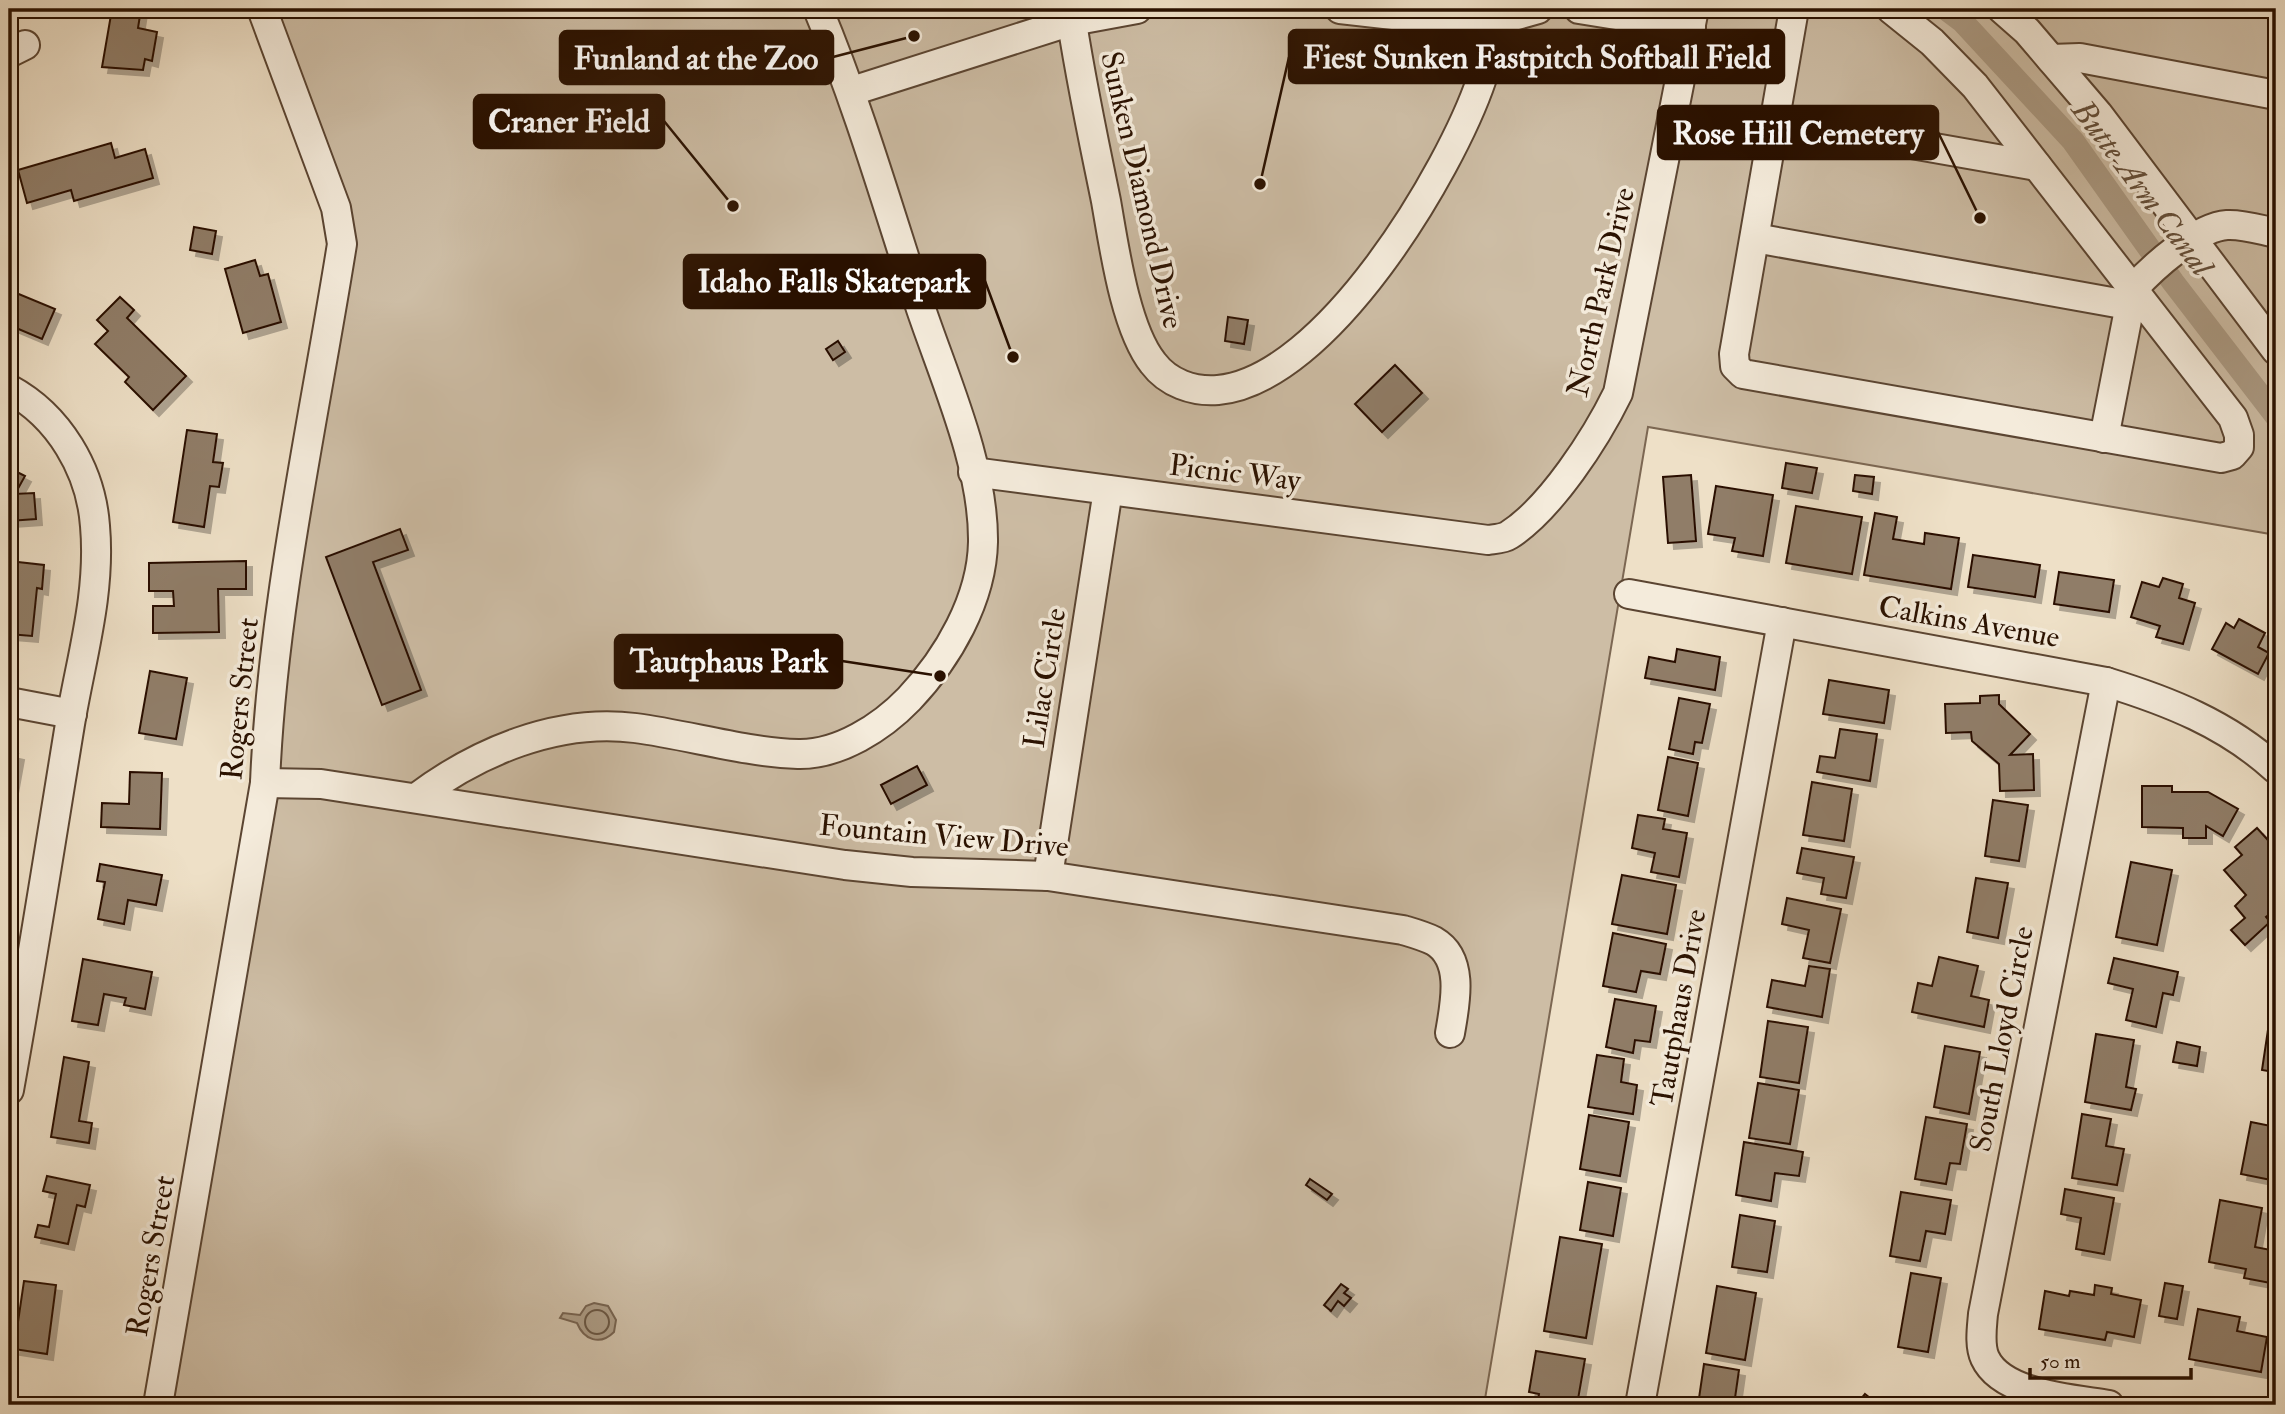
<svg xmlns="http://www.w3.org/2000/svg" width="2285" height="1414" viewBox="0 0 2285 1414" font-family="'IM FELL Double Pica',serif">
<defs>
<filter id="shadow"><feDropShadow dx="6" dy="6" stdDeviation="0" flood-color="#0004"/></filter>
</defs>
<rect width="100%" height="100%" fill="#eee0c7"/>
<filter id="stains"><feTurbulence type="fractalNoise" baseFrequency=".00286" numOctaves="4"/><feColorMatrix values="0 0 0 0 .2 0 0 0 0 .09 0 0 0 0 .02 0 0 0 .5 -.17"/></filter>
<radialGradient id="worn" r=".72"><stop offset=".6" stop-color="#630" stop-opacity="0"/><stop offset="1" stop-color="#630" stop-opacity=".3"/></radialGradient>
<!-- green -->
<polygon fill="#cdbda5" stroke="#7c6752" stroke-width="2" points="262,9 2276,9 2276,535 1648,427 1484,1405 158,1405 342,244"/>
<!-- water -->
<path fill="#ab9a83" stroke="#77634f" stroke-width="2" d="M594,1303L608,1306L616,1320L614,1332C600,1346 584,1340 577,1323L560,1318L563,1313L580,1315L586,1306Z"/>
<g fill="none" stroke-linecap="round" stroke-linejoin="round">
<!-- shore -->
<circle stroke="#6a5642" stroke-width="2" cx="597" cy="1322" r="12"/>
<!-- canal -->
<polyline stroke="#ab9a83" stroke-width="23" points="1946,9 1962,21 2073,141 2173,282 2276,416"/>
</g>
<!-- building -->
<g fill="#907d67" stroke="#2a1100" stroke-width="2" filter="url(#shadow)">
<polygon points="112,9 141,9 138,28 157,32 152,61 145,59 143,70 102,67"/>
<polygon points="111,143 115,158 145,149 153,178 74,201 71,190 27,203 18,170"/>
<polygon points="194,227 216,231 212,254 190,250"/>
<polygon points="255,260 260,276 268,274 281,322 243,333 225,269"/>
<polygon points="9,290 55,309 42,339 9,325"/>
<polygon points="120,297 134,310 127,318 186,376 153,410 125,382 129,377 95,344 108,331 97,320"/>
<polygon points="1228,317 1248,320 1244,344 1225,341"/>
<polygon points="838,341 845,352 833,360 826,349"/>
<polygon points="1395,365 1422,393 1382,432 1355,404"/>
<polygon points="187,430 217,434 213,462 223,463 219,487 210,486 204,527 173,522"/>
<polygon points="1786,463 1817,468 1812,493 1782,488"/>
<polygon points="9,468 25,476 15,494 34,493 36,519 9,521"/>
<polygon points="1691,475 1696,541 1668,543 1663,477"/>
<polygon points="1855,475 1874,477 1872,494 1853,491"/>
<polygon points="1716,486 1773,495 1763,556 1732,551 1735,538 1708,534"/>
<polygon points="1796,506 1862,517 1852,574 1786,563"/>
<polygon points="1875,513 1897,517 1893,539 1924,544 1925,533 1959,538 1951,589 1864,575"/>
<polygon points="400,529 408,550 373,562 421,690 382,705 326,557"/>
<polygon points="1973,555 2040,565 2035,597 1968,587"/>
<polygon points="9,561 44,565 42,589 37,588 32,636 9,634"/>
<polygon points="246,561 246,589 218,589 219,632 153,633 153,606 174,606 173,591 149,591 149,563"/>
<polygon points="2059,572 2114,580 2109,612 2054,604"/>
<polygon points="2163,578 2183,584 2179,598 2195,603 2183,644 2156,637 2160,626 2131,617 2142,582 2159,587"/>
<polygon points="2239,619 2265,633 2258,647 2269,653 2258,674 2212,649 2226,623 2234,628"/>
<polygon points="1677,649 1720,657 1715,690 1645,678 1649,657 1675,662"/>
<polygon points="150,671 187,678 176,739 139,733"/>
<polygon points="1829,680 1889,690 1884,723 1823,714"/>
<polygon points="1999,695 1999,704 2030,734 2010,755 2033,754 2034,790 2000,791 1999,764 1972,741 1971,732 1946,733 1945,704 1980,703 1980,696"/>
<polygon points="1679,698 1710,704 1702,743 1695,742 1693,754 1669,749"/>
<polygon points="1840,729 1877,734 1870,781 1817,772 1820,756 1835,758"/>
<polygon points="9,752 18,754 9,804"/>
<polygon points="1668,757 1698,763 1688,816 1658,810"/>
<polygon points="917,766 927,785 891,804 881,785"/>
<polygon points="130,772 162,773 160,829 101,827 102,803 129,804"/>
<polygon points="1812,782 1852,789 1844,841 1803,835"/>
<polygon points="2142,786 2172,786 2172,792 2208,792 2238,809 2223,836 2206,826 2206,838 2183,838 2183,828 2142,827"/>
<polygon points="1993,800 2028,805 2019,861 1985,856"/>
<polygon points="1638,815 1665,819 1663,829 1687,833 1679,877 1651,872 1655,853 1632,848"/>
<polygon points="2257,828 2276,849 2276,909 2266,917 2270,922 2245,945 2231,930 2245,918 2235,906 2246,895 2224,870 2242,855 2235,847"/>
<polygon points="1802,848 1854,857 1846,898 1821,894 1824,878 1797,873"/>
<polygon points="2131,862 2172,870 2157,945 2116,937"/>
<polygon points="100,864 162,875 156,905 128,900 124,924 98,919 105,882 97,881"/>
<polygon points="1622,875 1676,885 1667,934 1612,924"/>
<polygon points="1976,878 2008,883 1998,938 1967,932"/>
<polygon points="1787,898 1841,909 1830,963 1803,958 1809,930 1782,924"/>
<polygon points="1613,933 1666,944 1660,974 1641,971 1636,992 1603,986"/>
<polygon points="1939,957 1978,966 1971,996 1989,1000 1984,1027 1912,1012 1918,983 1932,986"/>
<polygon points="2114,958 2178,972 2173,995 2163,993 2156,1027 2126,1020 2133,989 2108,983"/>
<polygon points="83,959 152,972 145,1009 124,1005 126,998 104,994 98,1025 72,1021"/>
<polygon points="1809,966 1830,969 1822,1017 1767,1007 1772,980 1805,986"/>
<polygon points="1615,999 1656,1006 1650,1042 1635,1040 1633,1053 1606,1047"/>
<polygon points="1768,1021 1808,1027 1799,1083 1760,1077"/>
<polygon points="2269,1023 2276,1025 2276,1083 2273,1083 2274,1072 2262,1070"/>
<polygon points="2096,1034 2134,1040 2126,1087 2136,1089 2131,1110 2085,1102"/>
<polygon points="2177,1042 2200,1047 2197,1066 2173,1062"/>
<polygon points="1945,1046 1980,1052 1969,1114 1934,1107"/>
<polygon points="1597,1055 1624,1059 1621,1082 1637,1085 1633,1114 1588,1107"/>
<polygon points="64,1057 89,1062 79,1121 92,1123 89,1143 51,1137"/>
<polygon points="1758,1083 1799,1090 1790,1144 1749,1138"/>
<polygon points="2082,1114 2111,1119 2106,1146 2124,1149 2117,1185 2072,1178"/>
<polygon points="1589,1115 1629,1122 1620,1176 1580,1169"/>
<polygon points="1926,1117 1967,1124 1960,1164 1950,1163 1946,1184 1915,1179"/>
<polygon points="2251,1122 2276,1127 2276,1181 2241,1174"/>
<polygon points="1744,1142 1803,1152 1799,1176 1775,1173 1771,1201 1736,1195"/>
<polygon points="47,1176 90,1185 85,1207 77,1205 68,1244 35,1237 38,1225 49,1227 56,1194 43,1191"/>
<polygon points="1310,1179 1332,1194 1327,1200 1306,1185"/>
<polygon points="1588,1182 1621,1188 1613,1236 1580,1230"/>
<polygon points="2065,1189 2114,1198 2104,1254 2076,1249 2081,1218 2061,1214"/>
<polygon points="1901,1192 1951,1200 1945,1234 1926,1231 1920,1261 1890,1256"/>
<polygon points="2220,1200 2262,1208 2255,1247 2276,1251 2276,1284 2244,1278 2246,1269 2209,1262"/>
<polygon points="1740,1215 1775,1221 1767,1272 1732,1267"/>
<polygon points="1560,1237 1602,1244 1586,1338 1544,1331"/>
<polygon points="1911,1273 1941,1278 1928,1352 1898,1347"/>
<polygon points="24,1281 56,1285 47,1354 14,1349"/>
<polygon points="2165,1283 2183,1286 2177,1319 2159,1316"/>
<polygon points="1341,1284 1348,1289 1344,1293 1351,1298 1344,1306 1338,1301 1331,1311 1324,1305"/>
<polygon points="2095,1285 2112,1288 2111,1294 2141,1300 2134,1337 2107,1332 2105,1340 2039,1329 2045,1291 2069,1296 2070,1291 2094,1295"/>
<polygon points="1717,1286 1756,1293 1745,1360 1706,1353"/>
<polygon points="2198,1309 2240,1317 2237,1331 2267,1337 2261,1372 2189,1359"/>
<polygon points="1536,1351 1585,1359 1577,1405 1537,1405 1539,1394 1529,1392"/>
<polygon points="1704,1364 1739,1370 1734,1405 1698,1405"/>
<polygon points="1865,1394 1879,1405 1856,1405"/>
<polygon points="9,1399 52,1405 9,1405"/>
</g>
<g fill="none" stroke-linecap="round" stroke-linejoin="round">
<!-- minor casing -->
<g stroke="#5b4532" stroke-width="32">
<g id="minor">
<path d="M1070,9C1079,73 1093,137 1106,201C1114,246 1125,328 1153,363C1168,383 1193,392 1218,390C1326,380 1450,173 1482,78C1487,63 1482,41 1482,25"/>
<polyline points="1340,9 1482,25 1538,9"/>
<polyline points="1579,9 1691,27"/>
<polyline points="1794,9 1734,354 1735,366 1743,374 2221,458 2232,455 2239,447 2239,435 2233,418 1975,86 1932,42 1891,9"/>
<polyline points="2002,9 2027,31 2098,114 2276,350"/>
<polyline points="9,53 25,45"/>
<polyline points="2051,59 2080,58 2276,95"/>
<polyline points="852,91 1072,21 1137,9"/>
<polyline points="1775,120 2037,166"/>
<polyline points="1755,238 2128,305"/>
<path d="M9,389C59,416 91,470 95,526C101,594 81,658 70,724C50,846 31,968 9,1090"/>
<path d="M2104,438L2133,289C2152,268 2197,227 2227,225C2243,224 2261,230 2276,233"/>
<path d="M973,472L1488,540C1494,539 1503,539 1509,535C1551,508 1596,438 1618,393L1694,9"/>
<path d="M1629,594L2106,682C2168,701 2227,724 2276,769"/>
<path d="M2106,682L1983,1314C1982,1327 1979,1345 1985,1358C2002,1395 2073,1399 2109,1405"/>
<polyline points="9,702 72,714"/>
<path d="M265,783L321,784L845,865L912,872L1048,876L1403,930C1413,933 1424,936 1434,941C1465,959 1455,1004 1450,1033"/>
<path d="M416,798C477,752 557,718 635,728C689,735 743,752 798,754C839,755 882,727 909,699C948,658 982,599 983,542C984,466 945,380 921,309C888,208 859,107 818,9"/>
<polyline points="1048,876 1108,490"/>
<path d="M158,1405L265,783C272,606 314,420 342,244L336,208L262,9"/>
<polyline points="1640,1405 1782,622"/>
</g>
</g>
<!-- minor -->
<use href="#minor" stroke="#f4ebdb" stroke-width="28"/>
</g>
<g text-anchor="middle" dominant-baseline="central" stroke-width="7" stroke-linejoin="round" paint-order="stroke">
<!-- street labels -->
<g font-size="30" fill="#2a1100" stroke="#f4ebdb">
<text transform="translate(1142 190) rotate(77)">Sunken Diamond Drive</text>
<text transform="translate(1601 292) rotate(-77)">North Park Drive</text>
<text transform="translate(1235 473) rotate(7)">Picnic Way</text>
<text transform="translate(1969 622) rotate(10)">Calkins Avenue</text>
<text transform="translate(1045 678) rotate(-81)">Lilac Circle</text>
<text transform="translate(240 699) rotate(-84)">Rogers Street</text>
<text transform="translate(944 836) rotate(5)">Fountain View Drive</text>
<text transform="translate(1679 1008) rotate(-80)">Tautphaus Drive</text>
<text transform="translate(2002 1039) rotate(-79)">South Lloyd Circle</text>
<text transform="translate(151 1256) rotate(-80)">Rogers Street</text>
</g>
<!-- water labels -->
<g font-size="32" font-style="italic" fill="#644f3b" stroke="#f4ebdb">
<text transform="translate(2142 188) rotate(53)">Butte Arm Canal</text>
</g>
</g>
<!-- callouts -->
<path fill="none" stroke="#2a1100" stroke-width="2.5" d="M1260 184L1289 57M914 36L833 57M733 206L664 121M1980 218L1938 132M1013 357L985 281M940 676L842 661"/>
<g fill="#2a1100" stroke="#f4ebdb" stroke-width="2.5">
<circle cx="1260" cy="184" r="7"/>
<circle cx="914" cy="36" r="7"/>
<circle cx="733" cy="206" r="7"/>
<circle cx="1980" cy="218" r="7"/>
<circle cx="1013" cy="357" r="7"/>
<circle cx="940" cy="676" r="7"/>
</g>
<g fill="#2a1100" stroke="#2a1100" stroke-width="2.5">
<rect x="1289" y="30" width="495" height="53" rx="7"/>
<rect x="560" y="31" width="273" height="53" rx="7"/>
<rect x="474" y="95" width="190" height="53" rx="7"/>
<rect x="1658" y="106" width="280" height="53" rx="7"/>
<rect x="684" y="255" width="301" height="53" rx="7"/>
<rect x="615" y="635" width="227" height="53" rx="7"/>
</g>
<g font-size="32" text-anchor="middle" font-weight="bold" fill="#fff">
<text x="1537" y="68">Fiest Sunken Fastpitch Softball Field</text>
<text x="696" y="69">Funland at the Zoo</text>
<text x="569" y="132">Craner Field</text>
<text x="1798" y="144">Rose Hill Cemetery</text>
<text x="834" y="292">Idaho Falls Skatepark</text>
<text x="729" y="672">Tautphaus Park</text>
</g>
<!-- margin -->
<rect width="2285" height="1414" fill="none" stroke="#eee0c7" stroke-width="35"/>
<rect x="10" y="10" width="2264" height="1393" fill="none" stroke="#2a1100" stroke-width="3.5"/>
<rect x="18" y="18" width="2250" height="1379" fill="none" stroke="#2a1100" stroke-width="2"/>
<!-- scale -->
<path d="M2030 1368v10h161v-10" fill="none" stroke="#2a1100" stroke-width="3.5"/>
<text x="2040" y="1368" font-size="21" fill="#2a1100" stroke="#f4ebdb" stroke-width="5" paint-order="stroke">50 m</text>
<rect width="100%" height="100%" filter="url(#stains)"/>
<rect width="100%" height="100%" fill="url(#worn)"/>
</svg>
